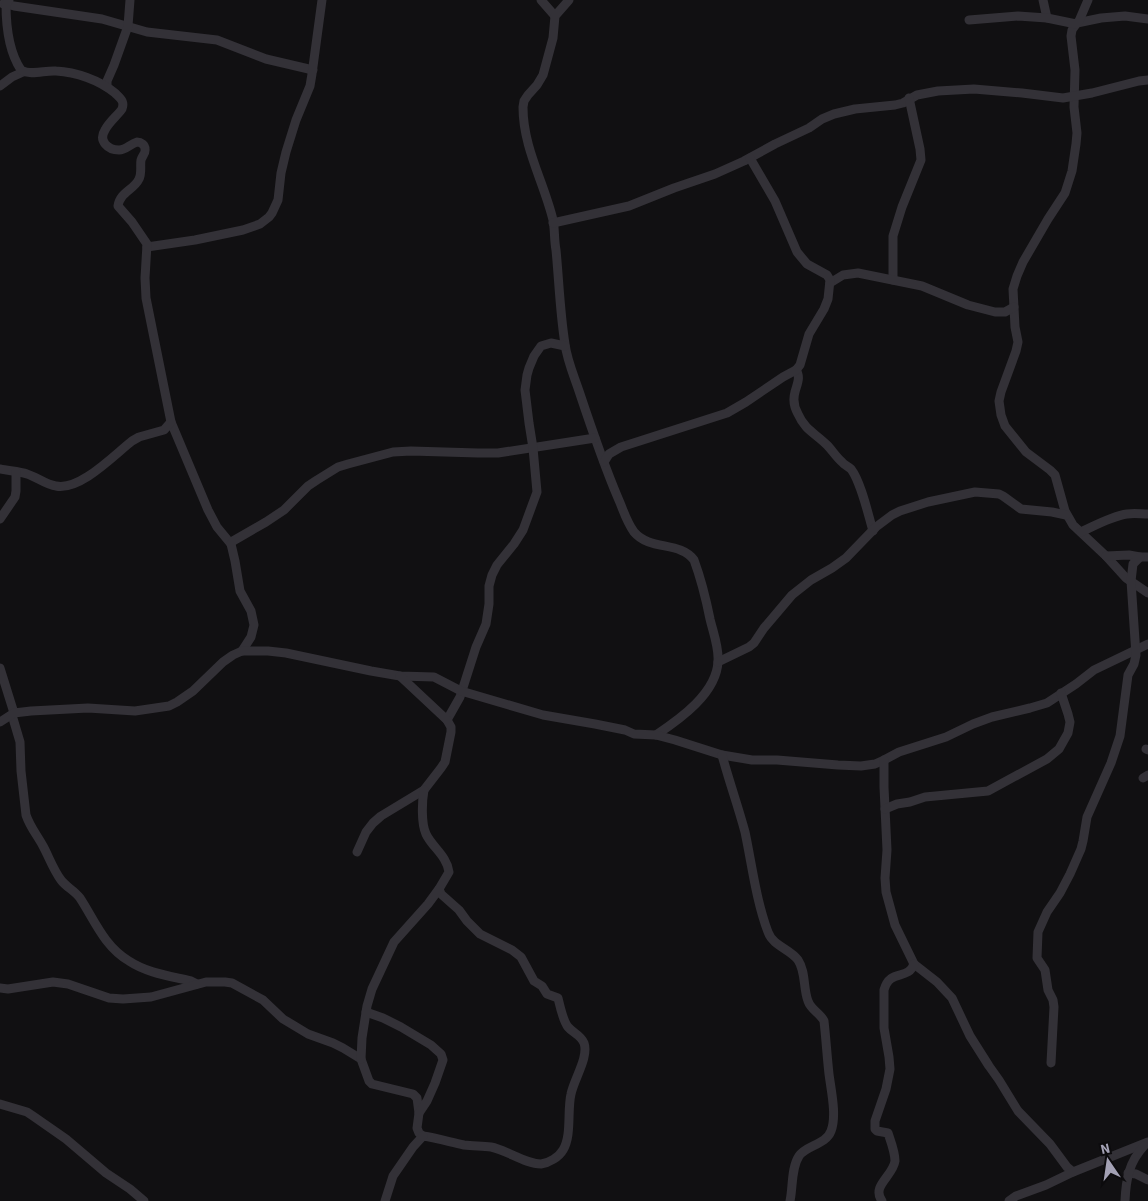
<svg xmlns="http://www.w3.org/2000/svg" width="1148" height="1201" viewBox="0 0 1148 1201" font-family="'Source Sans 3',sans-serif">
<rect width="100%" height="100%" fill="#111012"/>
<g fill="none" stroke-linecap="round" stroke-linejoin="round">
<!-- minor -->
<g stroke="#333137" stroke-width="9">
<polyline points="541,0 555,16"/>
<path d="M569,0L555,16L553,38L543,75L537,85L528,95L524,101L523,107C523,148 544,182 553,220C555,230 554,240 556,250C559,281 560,313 565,344C567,360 574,376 579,391C591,427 603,463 618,498C623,509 626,521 634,532C650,551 680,541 694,560C701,579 706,599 710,619C713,632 719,647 718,661C717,693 680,719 656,735"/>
<polyline points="1043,0 1047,18"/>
<polyline points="3,4 6,4 14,6 102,19 147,32 217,40 266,59 313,70"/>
<polyline points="1148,19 1125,16 1101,18 1077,23 1072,30 1071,36 1075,70 1074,107 1077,133 1076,144 1072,171 1065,193 1048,219 1023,262 1017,276 1013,289 1015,327 1018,342 1016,351 1001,392 999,401 1001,415 1005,426 1026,452 1050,470 1055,475 1065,511 1073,525 1106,556 1126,578 1148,593"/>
<polyline points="969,20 1018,16 1047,18 1076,24 1079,21 1088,0"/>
<polyline points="0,86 12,77 23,72"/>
<polyline points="107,87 107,81 114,65 128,26 130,0"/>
<polyline points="553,223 629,206 674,188 715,174 744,161 775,144 809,128 822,119 834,114 855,109 895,105 903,103 917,95 938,91 974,89 1022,93 1063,98 1092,93 1139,81 1148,80"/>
<polyline points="147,247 195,240 243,230 260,224 269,217 272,213 278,200 281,173 286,152 296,120 310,86 312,74 322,0"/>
<polyline points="893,280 893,236 902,207 921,160 920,149 909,98"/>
<polyline points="830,283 843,275 858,273 922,286 968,305 995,312 1005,312 1014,307"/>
<path d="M796,370C801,377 797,384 795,392C793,399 794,407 798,414C805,430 815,433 827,445C832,450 836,457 842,462C844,465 848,466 851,469C861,482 868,514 873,531"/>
<polyline points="171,422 208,510 217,527 231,544"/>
<polyline points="604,462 609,454 621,447 727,413 746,402 783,377 796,370 800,365 809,334 824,309 828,299 830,280 827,275 807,264 797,252 775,201 750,158"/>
<path d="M0,469C9,471 19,471 27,474C37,477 46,485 56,486C80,491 114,455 132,441L139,437L164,430L171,422L146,298L145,278L147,244L132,222L118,206C120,192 134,190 139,179C142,173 140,166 141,160C142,156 146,153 145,149C145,145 141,142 137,142C130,144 126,150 119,150C108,150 98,141 105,130C109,122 117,116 122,109C125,101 120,98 115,93C99,80 76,72 56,71C45,70 31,76 21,70C9,52 6,25 6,4L9,0"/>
<polyline points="0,519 15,497 16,491 16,472"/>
<path d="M1081,532C1094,526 1112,516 1127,514C1134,513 1141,514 1148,514"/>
<polyline points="1106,556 1129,555 1140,557 1148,557"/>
<polyline points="242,651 251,637 254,625 251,611 240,591 235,561 231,544 233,541 266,522 284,510 308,486 317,480 338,467 348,464 393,452 411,451 478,453 498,453 595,438"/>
<polyline points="718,662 749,647 754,643 764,628 792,595 811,580 832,568 846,558 876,527 892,515 900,511 928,502 975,492 999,494 1003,496 1021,509 1052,512 1066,515"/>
<polyline points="0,668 14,713"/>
<path d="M12,715L20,742L21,771L26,815C30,827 37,835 43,846C49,857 53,869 61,880C66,887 74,890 80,898C95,921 104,946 129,961C147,973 170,976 191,981L197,984"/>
<polyline points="447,720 460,697 476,647 486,624 489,604 489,586 492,575 497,565 514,544 523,530 537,492 533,448 529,423 525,390 527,375 529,368 534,356 541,346 551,343 565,346"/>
<polyline points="0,722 14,713 31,711 88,708 135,711 169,706 177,702 193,691 223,662 233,655 242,651 268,651 286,653 371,671 400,676 434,677 461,691 543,715 595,724 625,730 634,734 656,735 675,740 722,755 752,760 777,760 838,765 861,766 875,764 884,760 899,752 946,737 973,724 992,717 1030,708 1047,703 1076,684 1094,670 1148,644"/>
<polyline points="1146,749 1148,750"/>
<path d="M722,755C729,781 738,806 745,832C752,865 756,900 768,932C773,946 790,949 798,960C806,972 803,988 808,1001C811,1010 820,1013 824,1021C826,1039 827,1056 829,1074C831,1090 837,1116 831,1131C826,1145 806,1145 799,1156C791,1168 793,1188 790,1201"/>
<polyline points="884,760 884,787 887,850 885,878 886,892 895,925 914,964 937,982 952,998 970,1036 989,1066 999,1080 1018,1111 1050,1144 1067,1167 1073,1172"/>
<polyline points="1143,778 1148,775"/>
<polyline points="885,809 897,804 910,802 925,797 988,791 1047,759 1059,749 1068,733 1070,722 1068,714 1061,693"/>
<polyline points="357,852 366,832 373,823 381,816 424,790 441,768 445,762 451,732 451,727 447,720 400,676"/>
<polyline points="0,988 8,989 53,982 68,984 109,998 123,999 151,997 206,982 225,982 232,983 263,1000 283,1019 308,1034 333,1043 343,1048 361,1059 369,1081 372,1084 413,1094 417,1098 419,1113"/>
<path d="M366,1012L383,1018L401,1027L431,1045L441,1054L443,1060L435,1083L427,1101L419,1113L417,1128L419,1133L423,1136C437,1138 450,1142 464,1145C473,1146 482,1146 491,1147C507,1150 525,1164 541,1164C549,1163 559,1157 563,1150C572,1135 567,1111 571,1094C574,1079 589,1057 584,1043C581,1035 573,1033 568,1027C563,1021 560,1006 558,998L547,994L542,986L534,981L521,957L512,950L480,934L467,921L459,910L441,894L439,889"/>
<path d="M361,1059L362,1038L367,1006L372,989L394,942L428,904L439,889L449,872C447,856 432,847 426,834C421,823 422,801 424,790"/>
<polyline points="1051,1063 1054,1007 1053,1000 1048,990 1045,970 1037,958 1038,932 1047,912 1060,893 1070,874 1081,849 1083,841 1087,817 1111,763 1120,736 1128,675 1134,664 1136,655 1131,581 1133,564 1140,557"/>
<polyline points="0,1104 27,1112 33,1116 66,1139 106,1173 130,1189 144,1201"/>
<polyline points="1128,1173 1136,1174 1148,1180"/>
<polyline points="385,1201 393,1176 413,1147 423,1136"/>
<path d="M882,1201C871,1186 893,1176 895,1161C895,1152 891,1142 888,1133L877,1131L875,1129V1121L886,1089L890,1069L889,1057L884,1028V990C890,968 908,981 914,964"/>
<polyline points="1009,1201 1016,1196 1046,1185 1073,1172 1148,1142"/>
<path d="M1125,1201C1126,1179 1129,1162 1144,1146"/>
</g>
</g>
<!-- north arrow -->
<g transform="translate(1108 1161) rotate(347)" stroke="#0c0b0d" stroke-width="4" paint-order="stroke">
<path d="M0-4L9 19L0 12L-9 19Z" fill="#a3a1b4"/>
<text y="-8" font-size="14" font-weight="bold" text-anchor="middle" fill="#a3a1b4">N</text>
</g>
</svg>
